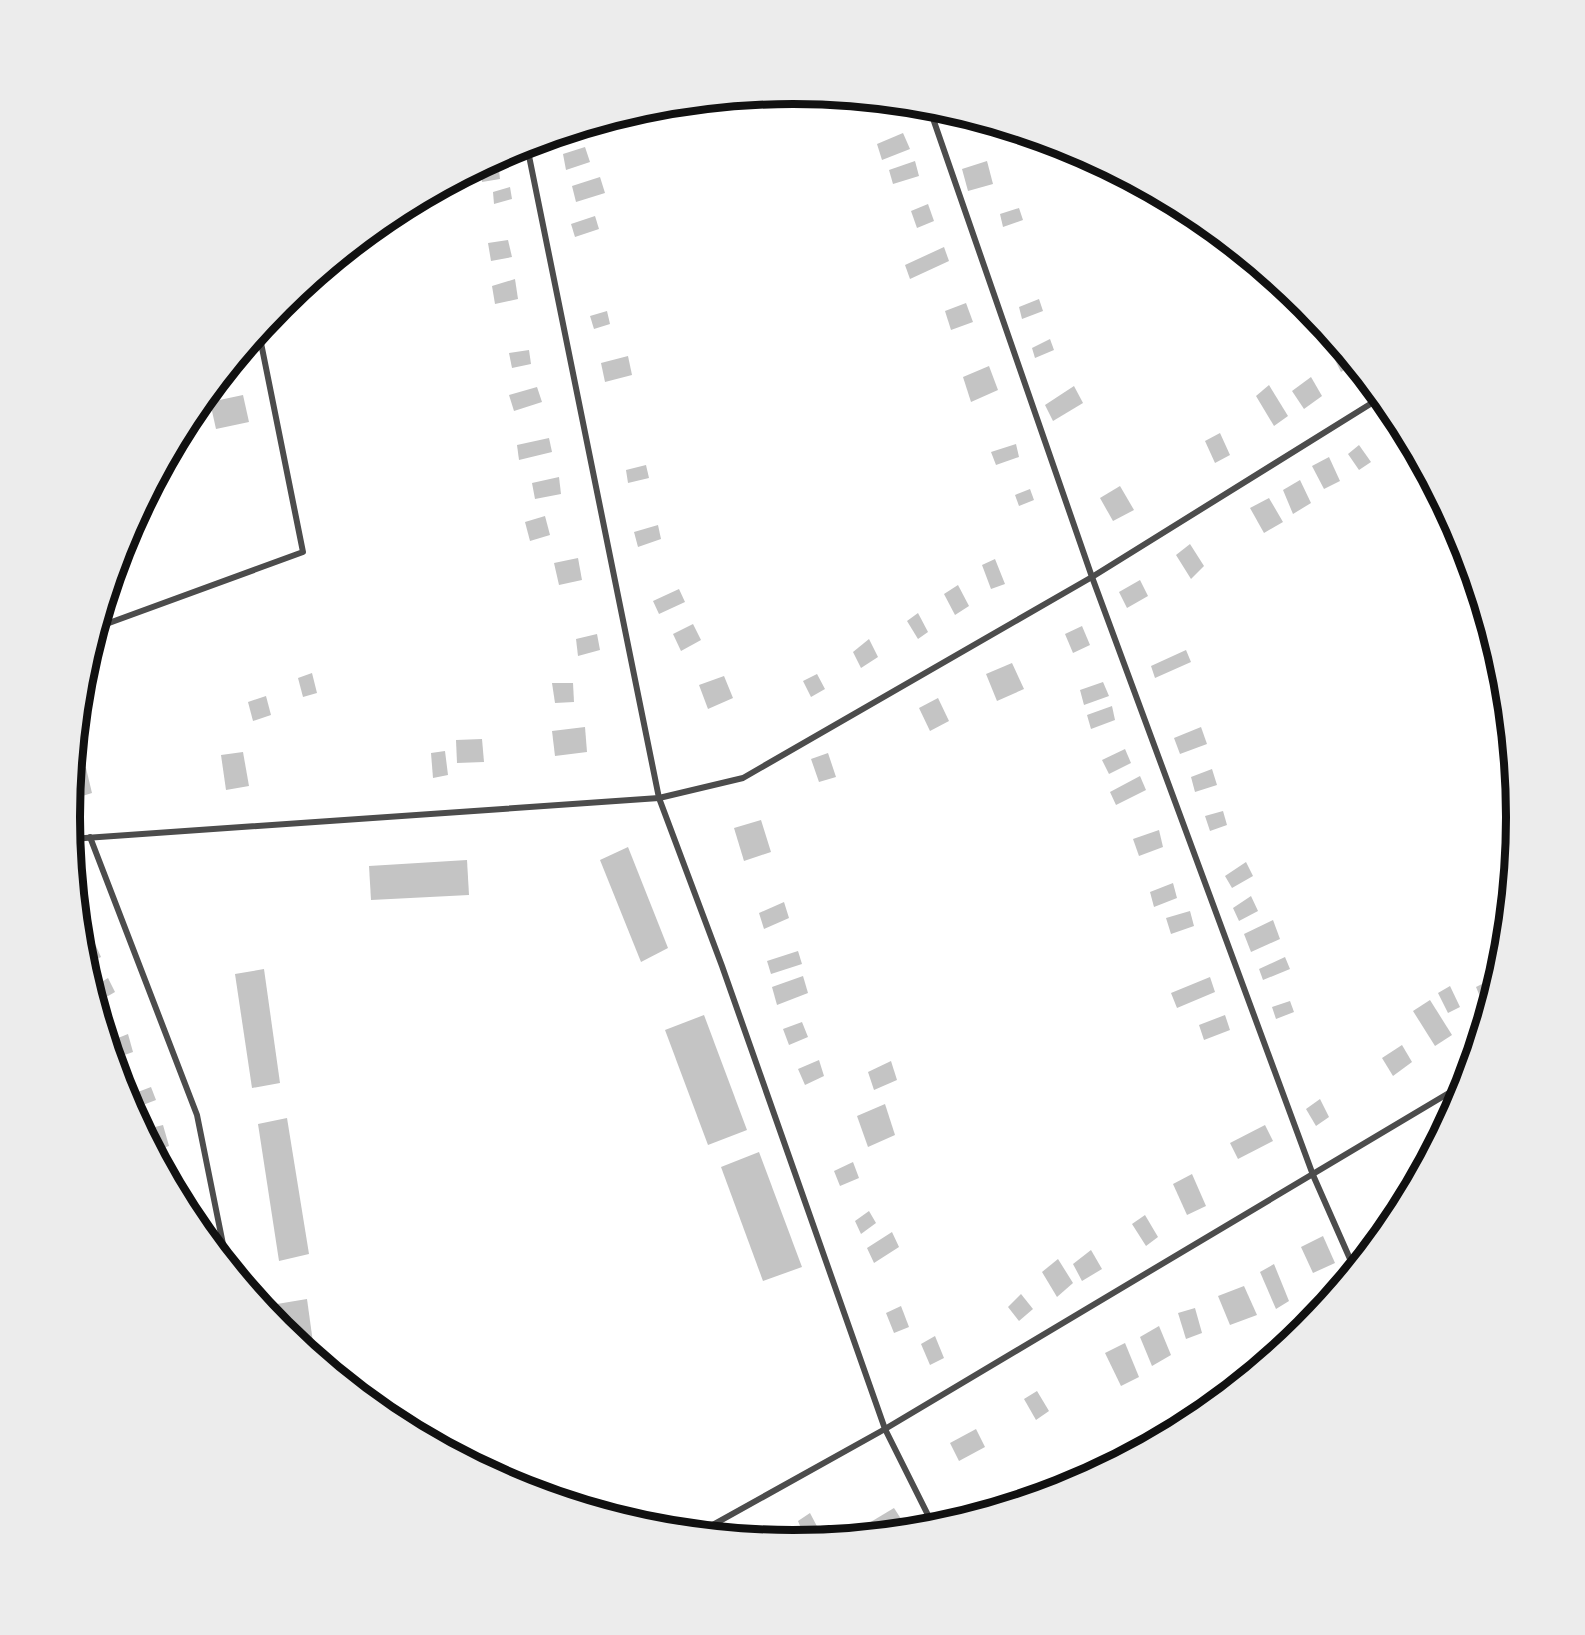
<svg xmlns="http://www.w3.org/2000/svg" width="1585" height="1635" viewBox="0 0 1585 1635" font-family="Barlow,sans-serif">
<rect width="100%" height="100%" fill="#fff"/>
<!-- building -->
<g fill="#c4c4c4">
<polygon points="903,133 910,149 882,160 877,144"/>
<polygon points="585,147 590,162 566,170 563,154"/>
<polygon points="498,161 500,179 482,182 481,168"/>
<polygon points="915,161 919,176 893,184 889,170"/>
<polygon points="987,161 993,184 968,191 962,169"/>
<polygon points="600,177 605,193 576,202 572,186"/>
<polygon points="510,187 512,199 494,204 493,192"/>
<polygon points="928,204 934,221 917,228 911,211"/>
<polygon points="1019,208 1023,220 1003,227 1000,214"/>
<polygon points="595,216 599,229 575,237 571,224"/>
<polygon points="508,240 512,257 491,261 488,243"/>
<polygon points="944,247 949,261 910,279 905,265"/>
<polygon points="515,279 518,299 495,304 492,286"/>
<polygon points="1039,299 1043,311 1022,319 1019,307"/>
<polygon points="966,303 973,322 951,330 945,311"/>
<polygon points="607,311 610,324 594,329 590,316"/>
<polygon points="1325,332 1352,365 1341,372 1322,334"/>
<polygon points="1050,339 1054,350 1035,358 1032,348"/>
<polygon points="529,350 531,364 512,368 509,353"/>
<polygon points="628,356 632,375 605,382 601,363"/>
<polygon points="989,366 998,390 971,402 963,377"/>
<polygon points="1311,377 1322,396 1304,409 1292,391"/>
<polygon points="1269,385 1288,416 1274,426 1256,396"/>
<polygon points="1074,386 1083,403 1053,421 1045,405"/>
<polygon points="537,387 542,402 514,411 509,395"/>
<polygon points="243,395 249,422 216,429 210,402"/>
<polygon points="1220,433 1230,455 1215,463 1205,441"/>
<polygon points="549,438 552,452 519,460 517,445"/>
<polygon points="1016,444 1019,457 996,465 991,452"/>
<polygon points="1359,445 1371,462 1359,470 1348,454"/>
<polygon points="1329,457 1340,481 1324,489 1312,466"/>
<polygon points="646,465 649,478 628,483 626,470"/>
<polygon points="559,477 561,494 535,499 532,483"/>
<polygon points="1300,480 1311,503 1293,514 1283,490"/>
<polygon points="1120,486 1134,510 1113,521 1100,498"/>
<polygon points="1030,489 1034,500 1019,506 1015,495"/>
<polygon points="1269,498 1283,522 1264,533 1250,508"/>
<polygon points="545,516 550,535 530,541 525,522"/>
<polygon points="658,525 661,539 638,547 634,532"/>
<polygon points="1190,544 1204,566 1191,579 1176,555"/>
<polygon points="578,558 582,580 559,585 554,563"/>
<polygon points="995,559 1005,584 991,589 982,565"/>
<polygon points="1140,580 1148,596 1127,608 1119,592"/>
<polygon points="958,585 969,606 955,615 944,594"/>
<polygon points="679,589 685,602 659,614 653,601"/>
<polygon points="918,613 928,632 918,639 907,621"/>
<polygon points="693,624 701,640 681,651 673,634"/>
<polygon points="1082,626 1090,645 1073,653 1065,634"/>
<polygon points="597,634 600,650 578,656 576,639"/>
<polygon points="869,639 878,657 861,668 853,652"/>
<polygon points="1186,650 1191,662 1155,678 1151,666"/>
<polygon points="1012,663 1024,689 997,701 986,674"/>
<polygon points="312,673 317,693 303,697 298,678"/>
<polygon points="817,674 825,689 811,697 803,681"/>
<polygon points="724,676 733,698 708,709 699,685"/>
<polygon points="1103,682 1109,696 1084,705 1080,690"/>
<polygon points="552,683 573,683 574,702 555,703"/>
<polygon points="266,696 271,715 253,721 248,702"/>
<polygon points="938,698 949,721 930,731 919,708"/>
<polygon points="1112,706 1115,720 1091,729 1087,715"/>
<polygon points="585,727 587,752 555,756 552,731"/>
<polygon points="1201,727 1207,744 1180,754 1174,738"/>
<polygon points="482,739 484,762 457,763 456,740"/>
<polygon points="1125,749 1131,763 1109,774 1102,760"/>
<polygon points="445,751 448,775 433,778 431,753"/>
<polygon points="243,752 249,786 226,790 221,755"/>
<polygon points="828,753 836,777 819,782 811,759"/>
<polygon points="86,768 92,793 76,798 72,783 74,771"/>
<polygon points="1212,769 1217,785 1195,792 1191,777"/>
<polygon points="1140,776 1146,790 1116,805 1110,792"/>
<polygon points="1223,811 1227,825 1210,831 1205,816"/>
<polygon points="761,820 771,852 744,861 734,828"/>
<polygon points="1159,830 1163,847 1139,856 1133,839"/>
<polygon points="628,847 668,948 641,962 600,860"/>
<polygon points="467,860 469,895 371,900 369,866"/>
<polygon points="1246,862 1253,876 1232,888 1225,876"/>
<polygon points="1173,883 1177,898 1154,907 1150,892"/>
<polygon points="1251,896 1258,911 1239,921 1233,908"/>
<polygon points="784,902 789,918 764,929 759,913"/>
<polygon points="1190,911 1194,926 1171,934 1166,918"/>
<polygon points="1273,920 1280,939 1251,952 1244,934"/>
<polygon points="92,937 101,957 85,965 81,942"/>
<polygon points="798,951 802,964 771,974 767,961"/>
<polygon points="1285,957 1290,969 1263,980 1259,969"/>
<polygon points="264,969 280,1083 252,1088 235,974"/>
<polygon points="803,976 808,993 777,1005 772,987"/>
<polygon points="1210,977 1215,992 1177,1008 1171,993"/>
<polygon points="108,978 115,992 96,1003 92,988"/>
<polygon points="1492,979 1494,984 1486,1011 1476,987"/>
<polygon points="1450,986 1460,1007 1448,1013 1438,993"/>
<polygon points="1430,1000 1452,1035 1435,1046 1413,1011"/>
<polygon points="1290,1001 1294,1012 1276,1019 1272,1007"/>
<polygon points="704,1015 747,1130 708,1145 665,1030"/>
<polygon points="1225,1015 1230,1030 1204,1040 1199,1025"/>
<polygon points="802,1022 808,1037 789,1045 783,1029"/>
<polygon points="128,1034 133,1052 113,1059 108,1042"/>
<polygon points="1402,1045 1412,1062 1393,1076 1382,1058"/>
<polygon points="819,1060 824,1076 805,1085 798,1069"/>
<polygon points="891,1061 897,1080 874,1090 868,1072"/>
<polygon points="151,1087 156,1100 135,1108 130,1095"/>
<polygon points="1320,1099 1329,1117 1316,1126 1306,1109"/>
<polygon points="885,1104 895,1135 868,1147 857,1116"/>
<polygon points="287,1118 309,1254 279,1261 258,1124"/>
<polygon points="163,1125 169,1146 154,1151 143,1130"/>
<polygon points="1265,1125 1273,1141 1238,1159 1230,1143"/>
<polygon points="759,1152 802,1267 763,1281 721,1167"/>
<polygon points="853,1162 859,1178 840,1186 834,1171"/>
<polygon points="1192,1174 1206,1206 1187,1215 1173,1184"/>
<polygon points="869,1211 876,1223 861,1234 855,1221"/>
<polygon points="1145,1215 1158,1237 1146,1246 1132,1224"/>
<polygon points="892,1232 899,1247 874,1263 867,1248"/>
<polygon points="1323,1236 1335,1263 1313,1273 1301,1247"/>
<polygon points="1091,1250 1102,1269 1082,1281 1073,1264"/>
<polygon points="1058,1259 1073,1283 1057,1297 1042,1272"/>
<polygon points="1274,1264 1289,1301 1276,1309 1260,1272"/>
<polygon points="1244,1286 1257,1315 1230,1325 1218,1296"/>
<polygon points="1021,1294 1033,1309 1019,1321 1008,1307"/>
<polygon points="307,1299 315,1357 281,1329 277,1304"/>
<polygon points="901,1306 909,1327 894,1333 886,1313"/>
<polygon points="1195,1308 1202,1333 1186,1339 1178,1313"/>
<polygon points="1159,1326 1171,1355 1152,1366 1140,1337"/>
<polygon points="935,1336 944,1358 930,1365 921,1344"/>
<polygon points="1125,1343 1139,1377 1121,1386 1105,1353"/>
<polygon points="1037,1391 1049,1411 1036,1420 1024,1399"/>
<polygon points="976,1429 985,1447 959,1461 950,1443"/>
<polygon points="894,1508 905,1525 895,1531 875,1533 869,1523"/>
<polygon points="810,1513 821,1534 813,1539 806,1540 798,1521"/>
</g>
<g fill="none" stroke-linecap="round" stroke-linejoin="round">
<!-- minor -->
<g stroke="#4c4c4c" stroke-width="6">
<polyline points="929,107 1092,577 1313,1175 1354,1268"/>
<polyline points="527,146 659,798 722,966 885,1429 934,1527"/>
<polyline points="98,627 303,552 259,333"/>
<polyline points="90,837 197,1115 227,1264"/>
<polyline points="71,839 659,798 743,778 1092,577 1380,398"/>
<polyline points="700,1532 885,1429 1464,1084"/>
</g>
</g>
<!-- crop -->
<path d="M0 0H1585V1635H0ZM80 817a713 713 0 1 1 1426 0a713 713 0 1 1-1426 0Z" fill="#ececec" fill-rule="evenodd"/>
<path fill="none" stroke="#111" stroke-width="8" d="M80 817a713 713 0 1 1 1426 0a713 713 0 1 1-1426 0Z"/>
</svg>
